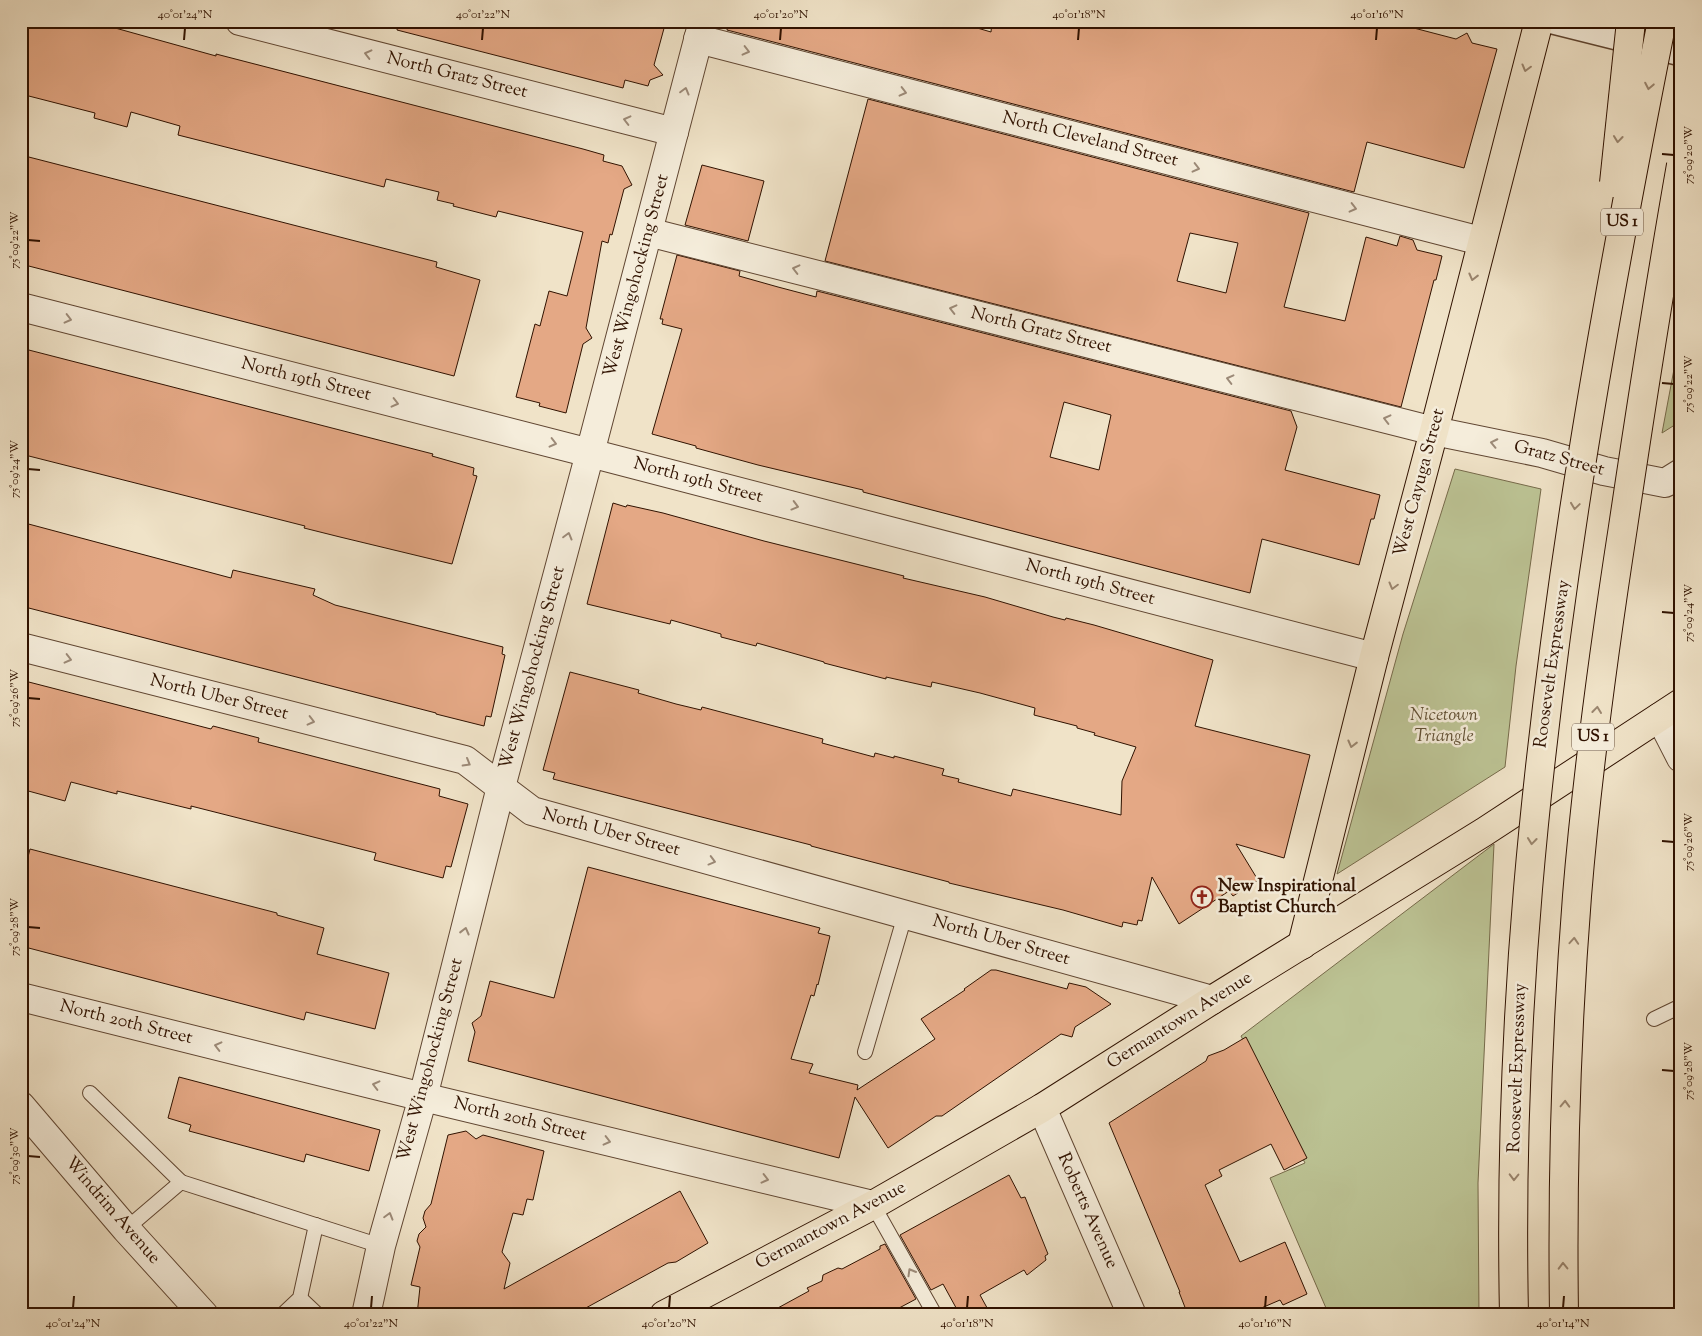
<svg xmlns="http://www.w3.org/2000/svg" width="1702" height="1336" viewBox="0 0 1702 1336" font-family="'Sorts Mill Goudy',serif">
<rect width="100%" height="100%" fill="#f0e3c8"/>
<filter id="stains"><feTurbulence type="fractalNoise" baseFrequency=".004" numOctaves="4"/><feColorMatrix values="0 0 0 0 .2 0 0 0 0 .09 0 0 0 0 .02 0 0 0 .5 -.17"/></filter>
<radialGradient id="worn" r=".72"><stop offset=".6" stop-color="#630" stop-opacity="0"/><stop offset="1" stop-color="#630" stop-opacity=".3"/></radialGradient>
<!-- green -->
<g fill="#bcc394" stroke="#766a4a">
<polygon points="1681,332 1681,421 1662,433"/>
<polygon points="1455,469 1541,489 1516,666 1505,767 1337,874 1403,634"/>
<polygon points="1494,844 1478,1183 1479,1315 1329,1315 1270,1178 1305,1163 1241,1036"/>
</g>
<!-- building -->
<g fill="#e4a885" stroke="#301200" fill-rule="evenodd">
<polygon points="21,21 90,21 216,56 216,54 583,149 604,155 603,161 622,166 632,185 624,189 612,235 610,234 608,243 602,241 586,328 592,338 583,344 566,413 539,406 540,403 516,397 535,324 540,326 549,291 567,296 583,232 498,211 496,217 453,206 454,204 437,200 439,192 386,179 384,187 178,135 180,126 131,112 127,127 94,118 95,113 21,94"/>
<polygon points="398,21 666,21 654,65 663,75 650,80 648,86 625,80 623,88 397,30"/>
<polygon points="728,21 953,21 991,32 992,21 1387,21 1456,39 1467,33 1472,43 1497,49 1464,168 1367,142 1354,192 727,30"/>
<path d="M868,99L1309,213L1284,307L1345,321L1366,237L1397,246L1400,236L1413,240L1417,250L1442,256L1436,280H1434L1401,407L825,261ZM1190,233L1238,243L1226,293L1177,281Z"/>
<polygon points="21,155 437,262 436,267 480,280 454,376 21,264"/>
<polygon points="702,165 764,181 748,241 685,225"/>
<path d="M677,255L740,271L739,276L778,287L816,297L817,291L1291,411L1297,427L1285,470L1380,495L1374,519H1371L1359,565L1262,539L1250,593L863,492V490L758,465L696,448V446L652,434L682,329L662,324L663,319H660ZM1064,402L1111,415L1099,470L1050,457Z"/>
<polygon points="21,348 433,454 432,456 474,468 473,475 477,476 452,564 340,537 304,528 305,526 21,454"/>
<polygon points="613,503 626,507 627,505 663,513 764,541 904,576 903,578 985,597 1053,617 1065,620 1066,618 1094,625 1213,660 1195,726 1310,755 1284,858 1236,844 1258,880 1233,896 1229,891 1179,924 1152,877 1142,921 1138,920 1137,925 1123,922 1122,927 1063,910 949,883 949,882 811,846 811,845 553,779 555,773 543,770 570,672 639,690 638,693 676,704 701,710 702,707 823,739 822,743 874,757 875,753 894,758 894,756 944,769 942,775 959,779 958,782 1011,796 1013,789 1121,815 1122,781 1136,747 1094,735 1095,733 1077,728 1077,726 1034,715 1035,708 980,693 932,682 931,687 886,677 886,679 824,663 824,662 757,643 756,646 721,637 721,634 671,620 670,624 587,604"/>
<polygon points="21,522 231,578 233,570 315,589 313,595 335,605 503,647 502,654 505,655 491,717 486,716 484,726 436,714 436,713 21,606"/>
<polygon points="21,680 211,729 213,726 259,738 258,742 440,789 439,796 468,804 451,867 446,866 443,878 374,860 376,853 329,841 191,806 191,809 117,791 117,794 71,782 65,801 21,789"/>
<polygon points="30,849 277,913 277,915 324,928 317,954 389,973 375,1029 306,1012 304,1020 21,946 21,885"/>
<polygon points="588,867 820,928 818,933 830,936 818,985 817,984 814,996 811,995 791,1059 813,1064 809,1073 858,1085 857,1090 935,1039 921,1019 965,990 964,989 991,970 996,970 1067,989 1069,983 1086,987 1111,1004 1075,1027 1072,1037 1061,1034 942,1116 936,1116 888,1148 855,1097 839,1158 468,1061 475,1032 472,1023 481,1016 490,981 554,998"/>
<polygon points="1246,1037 1307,1158 1284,1170 1271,1144 1219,1170 1222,1176 1205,1185 1240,1262 1285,1242 1307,1294 1283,1305 1280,1300 1245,1315 1188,1315 1179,1292 1180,1292 1109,1123 1206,1061 1208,1056 1224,1050"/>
<polygon points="179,1077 380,1130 369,1171 306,1154 304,1162 189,1131 191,1125 168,1118"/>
<polygon points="466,1131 476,1139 483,1135 544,1151 533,1200 527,1199 523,1215 513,1213 502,1252 510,1263 504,1289 680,1191 708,1243 676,1262 668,1263 573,1315 417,1315 420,1287 411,1285 420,1247 417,1241 419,1234 426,1227 423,1218 425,1211 431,1204 448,1135"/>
<polygon points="1009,1175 1021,1198 1025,1197 1048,1254 1045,1256 1046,1260 1027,1275 1024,1270 980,1295 991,1315 960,1315 943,1284 931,1290 900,1235"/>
<polygon points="885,1244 916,1299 886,1315 765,1315 809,1291 807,1288 822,1281 823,1275 838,1268 842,1269 880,1249 880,1246"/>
</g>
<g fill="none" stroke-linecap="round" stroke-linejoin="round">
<!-- service casing -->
<g stroke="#604632" stroke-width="16">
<g id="service">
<polyline points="1654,1019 1681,1006"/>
<polyline points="865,1052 905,915"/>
<polyline points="90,1093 181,1182"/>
<polyline points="873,1205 935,1315"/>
<polyline points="126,1229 181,1182 381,1246"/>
<polyline points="300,1298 318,1315"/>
<polyline points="282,1315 300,1298 316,1225"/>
</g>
</g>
<!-- pedestrian casing -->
<g stroke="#604632" stroke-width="24">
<polyline id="pedestrian" points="1545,21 1681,55"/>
</g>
<!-- minor casing -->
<g stroke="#604632" stroke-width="30">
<g id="minor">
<polyline points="240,21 674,132"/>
<polyline points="698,39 1481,241"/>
<polyline points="648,232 1434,431 1542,453 1604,471 1665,483 1681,473"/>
<polyline points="21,307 590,453 1374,657"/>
<polyline points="21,647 465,760 532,811 1212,1000"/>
<polyline points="1660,717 1681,758"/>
<polyline points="21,997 423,1097 873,1205"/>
<polyline points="21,1106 126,1229 204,1315"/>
<polyline points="1042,1108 1132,1315"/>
<polyline points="366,1315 381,1246 423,1097 501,787 590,453 703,21"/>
</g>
</g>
<!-- primary casing -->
<g stroke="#301200" stroke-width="30">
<g id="primary">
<polyline points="1302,945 1374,657 1434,431 1539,21"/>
<polyline points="664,1315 873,1205 1042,1108 1212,1000 1484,832 1681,703"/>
</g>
</g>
<!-- service -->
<use href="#service" stroke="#f5eddb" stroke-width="14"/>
<!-- pedestrian -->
<use href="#pedestrian" stroke="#f5eddb" stroke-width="21"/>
<!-- minor -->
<use href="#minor" stroke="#f5eddb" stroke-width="28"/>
<!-- primary -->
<use href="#primary" stroke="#f0e3c8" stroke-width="28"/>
<!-- rail -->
<polyline stroke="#301200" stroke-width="4" stroke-dasharray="9 9" stroke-linecap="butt" points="21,1305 30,1315"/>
<!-- motorway-bridge casing -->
<g stroke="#301200" stroke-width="30" stroke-linecap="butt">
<g id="motorway-bridge">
<polyline points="1614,183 1631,21"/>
<path d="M1514,1315C1511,1173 1516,1030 1528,889C1553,597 1605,308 1662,21"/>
<path d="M1564,1315C1562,1175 1566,1036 1577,896C1587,773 1604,650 1623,527C1641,406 1660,285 1681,165"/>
</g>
</g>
<!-- motorway-bridge -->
<use href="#motorway-bridge" stroke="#f0e3c8" stroke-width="28"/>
</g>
<!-- one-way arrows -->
<defs><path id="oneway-chevron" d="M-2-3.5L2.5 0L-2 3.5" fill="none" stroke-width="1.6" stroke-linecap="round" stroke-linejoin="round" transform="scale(1.25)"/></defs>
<g stroke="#9c8a78">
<use href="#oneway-chevron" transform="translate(746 51) rotate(14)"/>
<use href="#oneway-chevron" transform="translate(368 54) rotate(-166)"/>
<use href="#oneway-chevron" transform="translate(685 91) rotate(-75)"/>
<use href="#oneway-chevron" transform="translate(903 92) rotate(14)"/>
<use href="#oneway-chevron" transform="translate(627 120) rotate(-166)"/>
<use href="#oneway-chevron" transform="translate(1196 168) rotate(14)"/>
<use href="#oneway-chevron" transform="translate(1353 208) rotate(14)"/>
<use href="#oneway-chevron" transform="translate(796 269) rotate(-166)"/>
<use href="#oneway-chevron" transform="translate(953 309) rotate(-166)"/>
<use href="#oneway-chevron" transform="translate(68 319) rotate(14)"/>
<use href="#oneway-chevron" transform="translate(1230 379) rotate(-166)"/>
<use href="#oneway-chevron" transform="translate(395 403) rotate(14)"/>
<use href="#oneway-chevron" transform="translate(1387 419) rotate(-166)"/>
<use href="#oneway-chevron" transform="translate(553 443) rotate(14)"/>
<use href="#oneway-chevron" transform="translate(1494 443) rotate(-168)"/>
<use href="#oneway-chevron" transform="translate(795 506) rotate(15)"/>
<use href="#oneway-chevron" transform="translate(568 536) rotate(-75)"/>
<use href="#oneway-chevron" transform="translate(68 659) rotate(14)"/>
<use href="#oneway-chevron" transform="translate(311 721) rotate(14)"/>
<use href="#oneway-chevron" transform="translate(467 763) rotate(30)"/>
<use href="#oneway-chevron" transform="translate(712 861) rotate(15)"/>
<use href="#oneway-chevron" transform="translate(465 931) rotate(-76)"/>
<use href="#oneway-chevron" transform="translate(218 1046) rotate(-166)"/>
<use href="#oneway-chevron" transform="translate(376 1085) rotate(-166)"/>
<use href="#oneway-chevron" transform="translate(607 1141) rotate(14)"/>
<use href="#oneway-chevron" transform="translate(765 1179) rotate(14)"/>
<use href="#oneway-chevron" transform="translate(389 1216) rotate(-74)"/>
<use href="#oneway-chevron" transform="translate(911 1272) rotate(-120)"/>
</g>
<g stroke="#9a856e">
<use href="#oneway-chevron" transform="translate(1526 68) rotate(105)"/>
<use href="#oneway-chevron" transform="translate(1649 86) rotate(101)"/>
<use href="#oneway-chevron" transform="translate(1618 139) rotate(96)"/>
<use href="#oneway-chevron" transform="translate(1473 277) rotate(104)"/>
<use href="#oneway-chevron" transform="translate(1575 506) rotate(98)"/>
<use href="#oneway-chevron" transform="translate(1393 586) rotate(105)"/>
<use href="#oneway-chevron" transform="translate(1597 710) rotate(-83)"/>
<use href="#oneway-chevron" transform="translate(1352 744) rotate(104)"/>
<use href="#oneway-chevron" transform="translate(1532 841) rotate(96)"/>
<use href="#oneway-chevron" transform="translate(1574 941) rotate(-86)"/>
<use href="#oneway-chevron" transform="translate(1565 1104) rotate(-88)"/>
<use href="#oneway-chevron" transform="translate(1514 1177) rotate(91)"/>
<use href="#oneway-chevron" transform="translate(1563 1266) rotate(-91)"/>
</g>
<!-- ticks -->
<path fill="none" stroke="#301200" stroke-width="2" d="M184,40L185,28M482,40L483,28M780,40L781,28M1078,40L1079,28M1376,40L1377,28M1662,154L1674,155M28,240L40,241M1662,383L1674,384M28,469L40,470M1662,612L1674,613M28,698L40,699M1662,841L1674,842M28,927L40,928M1662,1070L1674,1071M28,1156L40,1157M73,1308L74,1296M371,1308L372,1296M669,1308L670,1296M967,1308L968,1296M1265,1308L1266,1296M1563,1308L1564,1296"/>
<!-- icons -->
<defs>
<g id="church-ring" transform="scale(1.125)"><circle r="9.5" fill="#f5eddb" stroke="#8f2418" stroke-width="1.5"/><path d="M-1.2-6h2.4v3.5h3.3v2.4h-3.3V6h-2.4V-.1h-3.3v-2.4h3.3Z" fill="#8f2418"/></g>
</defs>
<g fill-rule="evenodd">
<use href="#church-ring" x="1202" y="897"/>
</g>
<g text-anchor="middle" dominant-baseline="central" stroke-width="5" stroke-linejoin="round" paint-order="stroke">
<!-- shield labels -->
<g fill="#f5eddb" stroke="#6b5442" stroke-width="1">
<rect x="1601" y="208.5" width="42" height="27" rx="4"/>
<rect x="1572" y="723.5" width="42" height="27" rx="4"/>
</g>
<g font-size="16" font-weight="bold" fill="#301200">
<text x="1622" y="222">US 1</text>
<text x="1593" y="737">US 1</text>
</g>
<!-- street labels -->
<g font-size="18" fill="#301200" stroke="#f5eddb">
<text transform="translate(457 76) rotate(14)">North Gratz Street</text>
<text transform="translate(1090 140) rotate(14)">North Cleveland Street</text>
<text transform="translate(637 276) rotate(-75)">West Wingohocking Street</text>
<text transform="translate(1041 331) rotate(14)">North Gratz Street</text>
<text transform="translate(306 380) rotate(14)">North 19th Street</text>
<text transform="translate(1559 459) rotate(15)">Gratz Street</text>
<text transform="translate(698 481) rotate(15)">North 19th Street</text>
<text transform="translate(1420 483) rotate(-75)">West Cayuga Street</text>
<text transform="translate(1090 583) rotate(15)">North 19th Street</text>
<text transform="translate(1553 664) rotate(-82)">Roosevelt Expressway</text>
<text transform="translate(533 668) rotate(-75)">West Wingohocking Street</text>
<text transform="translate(219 698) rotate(14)">North Uber Street</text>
<text transform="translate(611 833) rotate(15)">North Uber Street</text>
<text transform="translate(1001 941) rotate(16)">North Uber Street</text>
<text transform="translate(1180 1021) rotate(-32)">Germantown Avenue</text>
<text transform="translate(126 1023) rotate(14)">North 20th Street</text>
<text transform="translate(431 1060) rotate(-75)">West Wingohocking Street</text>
<text transform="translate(1518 1068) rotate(-88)">Roosevelt Expressway</text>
<text transform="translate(520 1120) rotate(14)">North 20th Street</text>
<text transform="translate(112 1211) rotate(49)">Windrim Avenue</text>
<text transform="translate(1087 1211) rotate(66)">Roberts Avenue</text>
<text transform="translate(831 1226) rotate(-28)">Germantown Avenue</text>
</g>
<!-- park labels -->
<g font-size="18" font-style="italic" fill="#615034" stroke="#f5eddb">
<text x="1444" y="716">Nicetown<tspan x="1444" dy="21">Triangle</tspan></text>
</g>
<!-- poi labels -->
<g font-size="18" font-weight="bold" fill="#301200" stroke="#f5eddb" text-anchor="start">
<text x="1218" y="887">New Inspirational<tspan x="1218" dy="21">Baptist Church</tspan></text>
</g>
</g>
<!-- margin -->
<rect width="1702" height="1336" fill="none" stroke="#f0e3c8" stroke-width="55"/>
<rect x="28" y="28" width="1646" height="1280" fill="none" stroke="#301200" stroke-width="2"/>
<g font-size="12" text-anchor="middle" fill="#301200">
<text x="185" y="18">40°01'24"N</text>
<text x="483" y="18">40°01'22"N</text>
<text x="781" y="18">40°01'20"N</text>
<text x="1079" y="18">40°01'18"N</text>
<text x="1377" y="18">40°01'16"N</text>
<text transform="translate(1688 155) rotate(-90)" y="4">75°09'20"W</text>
<text transform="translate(14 240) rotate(-90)" y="4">75°09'22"W</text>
<text transform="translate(1688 384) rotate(-90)" y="4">75°09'22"W</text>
<text transform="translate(14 469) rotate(-90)" y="4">75°09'24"W</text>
<text transform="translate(1688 613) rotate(-90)" y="4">75°09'24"W</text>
<text transform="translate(14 698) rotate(-90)" y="4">75°09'26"W</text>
<text transform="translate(1688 842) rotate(-90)" y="4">75°09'26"W</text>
<text transform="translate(14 927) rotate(-90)" y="4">75°09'28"W</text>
<text transform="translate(1688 1071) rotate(-90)" y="4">75°09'28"W</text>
<text transform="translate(14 1156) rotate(-90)" y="4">75°09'30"W</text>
<text x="73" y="1327">40°01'24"N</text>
<text x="371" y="1327">40°01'22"N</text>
<text x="669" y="1327">40°01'20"N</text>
<text x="967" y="1327">40°01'18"N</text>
<text x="1265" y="1327">40°01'16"N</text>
<text x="1563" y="1327">40°01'14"N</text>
</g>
<rect width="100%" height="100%" filter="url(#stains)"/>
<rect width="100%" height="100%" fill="url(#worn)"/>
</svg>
